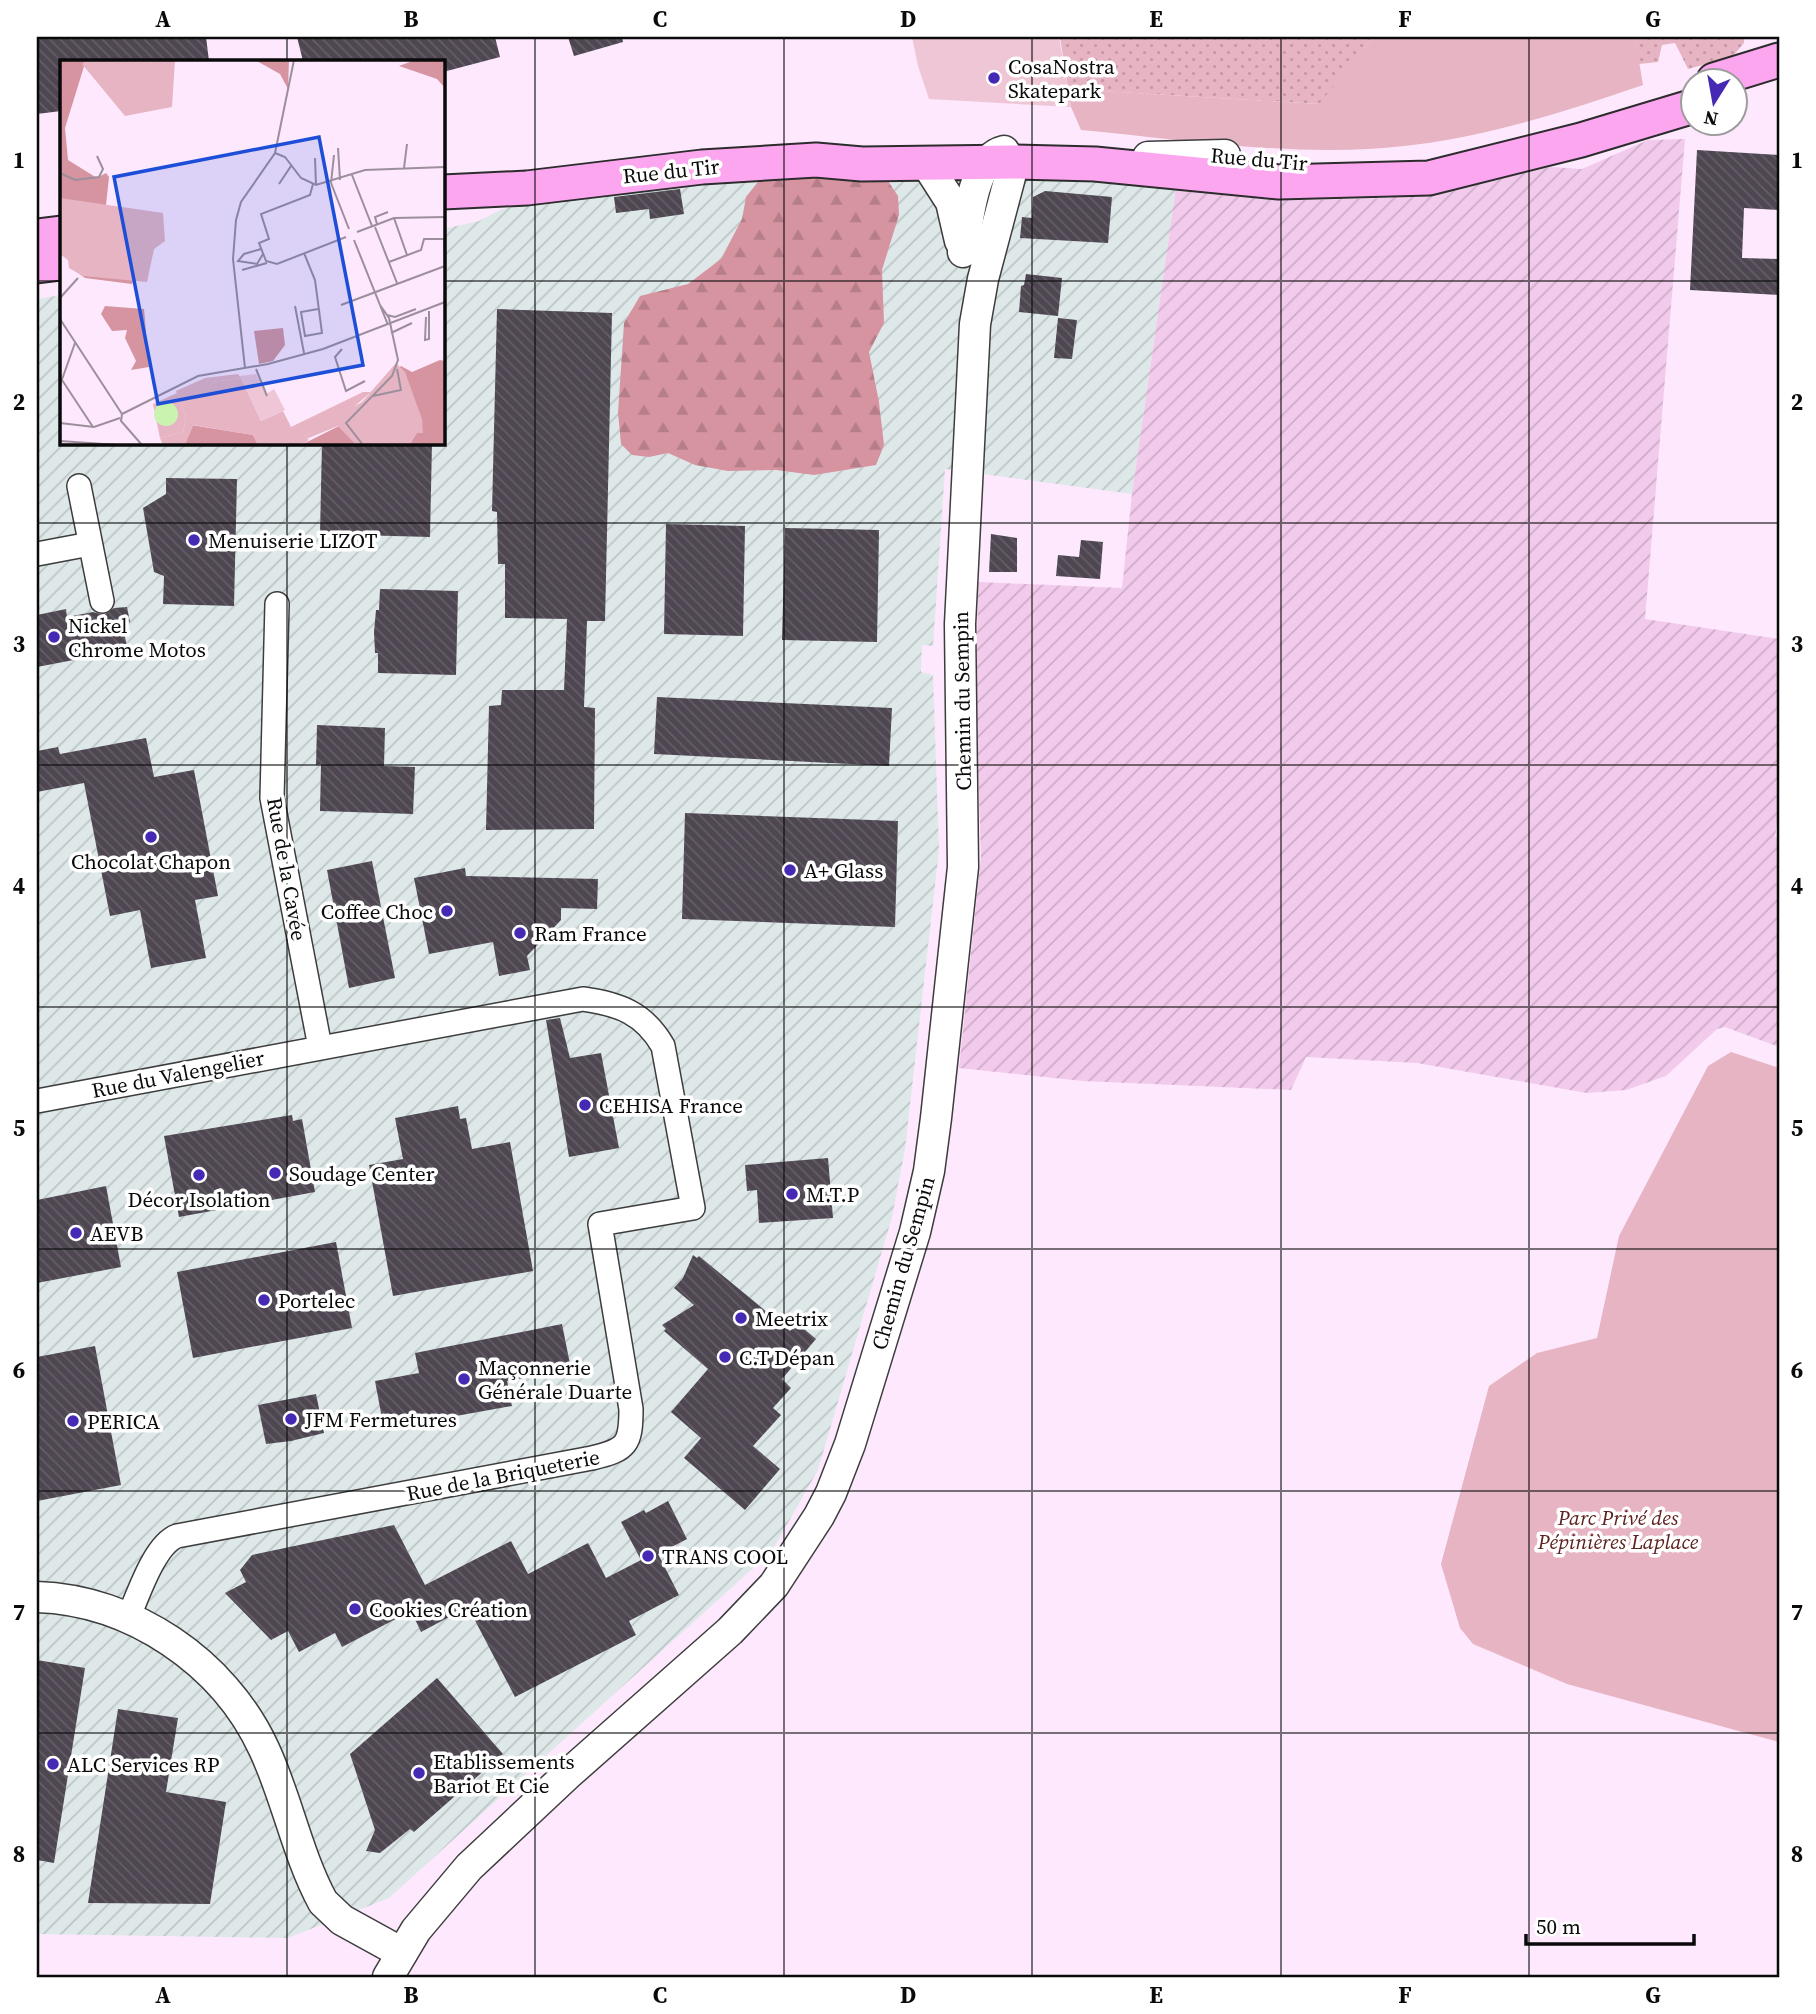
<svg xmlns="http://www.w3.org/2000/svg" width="1816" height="2014" viewBox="0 0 1816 2014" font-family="'Source Serif 4',serif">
<defs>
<pattern id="industrial-furrows" width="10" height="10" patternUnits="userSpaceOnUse" patternTransform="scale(1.75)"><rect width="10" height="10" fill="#dee8e9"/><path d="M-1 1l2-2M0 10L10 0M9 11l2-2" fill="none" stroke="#bdc6c6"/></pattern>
<pattern id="farmland-furrows" width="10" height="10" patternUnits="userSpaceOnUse" patternTransform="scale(1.75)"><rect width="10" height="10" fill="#f2caec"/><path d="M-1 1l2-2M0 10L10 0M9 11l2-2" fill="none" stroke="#ceacc9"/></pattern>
<pattern id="grass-dots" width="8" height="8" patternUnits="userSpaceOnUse" patternTransform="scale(1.75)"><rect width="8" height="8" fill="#e6b4c2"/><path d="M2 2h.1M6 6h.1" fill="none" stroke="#c499a5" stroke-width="1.8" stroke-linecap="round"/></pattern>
<pattern id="forest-firs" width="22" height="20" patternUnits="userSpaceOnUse" patternTransform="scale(1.75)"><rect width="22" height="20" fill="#d694a1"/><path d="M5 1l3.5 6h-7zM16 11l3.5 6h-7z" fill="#b67e89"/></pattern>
<pattern id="building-back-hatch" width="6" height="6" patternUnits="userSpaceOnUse" patternTransform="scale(1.75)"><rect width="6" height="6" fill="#4e4752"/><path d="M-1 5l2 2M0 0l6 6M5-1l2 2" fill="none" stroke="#635d66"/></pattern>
</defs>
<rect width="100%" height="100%" fill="#fee8fd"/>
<!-- industrial -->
<polygon fill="url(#industrial-furrows)" points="911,177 1078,178 1176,188 1132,494 945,469 933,646 922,645 921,672 933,675 939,850 905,1149 892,1217 818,1470 772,1551 389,1898 288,1938 37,1934 37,299 61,295 61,443 443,443 443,229 479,221 502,209 647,188 761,178"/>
<!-- farmland -->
<polygon fill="url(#farmland-furrows)" points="1685,139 1645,619 1779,639 1779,811 1775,837 1779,838 1779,1047 1725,1027 1717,1029 1666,1076 1626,1090 1587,1093 1417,1063 1306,1057 1291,1090 1083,1081 959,1068 981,857 976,707 978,582 1122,588 1132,494 1176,188 1305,200 1388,198 1552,167 1582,169 1648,140"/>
<!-- grass -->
<g fill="url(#grass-dots)">
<polygon points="1060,37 1374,37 1320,104 1068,89"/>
<polygon points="1635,37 1753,37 1744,39 1744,43 1732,57 1688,69 1675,43 1662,45 1658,62 1639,64"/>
</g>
<!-- forest -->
<polygon fill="url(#forest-firs)" points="761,178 886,178 898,196 899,215 882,270 884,323 869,352 879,402 884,445 876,465 814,475 776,470 728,471 695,465 668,453 649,457 632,455 621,444 618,413 624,323 640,296 688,284 721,259 742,219 746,197"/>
<!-- park -->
<g fill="#e6b4c2">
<path d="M1374,37H1635L1643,85C1554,116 1463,144 1369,149C1273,154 1177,139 1081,130L1071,107L1068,89L1319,104Z"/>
<polygon points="1731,1052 1779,1068 1779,1742 1567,1684 1473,1644 1460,1628 1441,1564 1489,1386 1537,1353 1597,1338 1619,1236 1708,1066"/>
</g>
<!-- pitch -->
<polygon fill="#eec6d6" points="912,37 1059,37 1071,107 929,99 918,66"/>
<!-- building -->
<g fill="url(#building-back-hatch)">
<polygon points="37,37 206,37 209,61 61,61 61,111 37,114"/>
<polygon points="297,37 495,37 500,57 443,72 443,61 303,61"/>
<polygon points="568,37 622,37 623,42 574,56"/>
<polygon points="1697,150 1779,155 1779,210 1744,208 1742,258 1779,259 1779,295 1690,290"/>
<polygon points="680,189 684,214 650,219 649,209 616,213 614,197"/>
<polygon points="1045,191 1112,197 1108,243 1020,238 1022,217 1032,218 1033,197"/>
<polygon points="1026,274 1062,278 1058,316 1019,312 1021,286 1024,285"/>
<polygon points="497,309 612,313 605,621 587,621 584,707 595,708 594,829 486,830 489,706 501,705 502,690 564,690 567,619 505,618 505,564 498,564 497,512 492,511"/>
<polygon points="1058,318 1077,320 1072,359 1054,358"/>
<polygon points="322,443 432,443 430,537 320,534"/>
<polygon points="166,478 237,479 234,606 163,604 164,576 154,572 143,508 166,494"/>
<polygon points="666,524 745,526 743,636 664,634"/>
<polygon points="785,528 879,530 877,642 782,640"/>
<polygon points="991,534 1017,538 1017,572 989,572"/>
<polygon points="1081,540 1103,542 1100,579 1056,576 1058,555 1079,557"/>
<polygon points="380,589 458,591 456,675 378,673 378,653 375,653 374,632 376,610 379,610"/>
<polygon points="127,607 130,622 122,624 129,655 106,659 105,654 37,667 37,615 66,609 67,617 93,612 104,615 114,608"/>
<polygon points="657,697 892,708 889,766 654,754"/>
<polygon points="317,725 385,728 384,766 415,767 413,814 320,811 321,764 316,765"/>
<polygon points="146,738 154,777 194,770 218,896 195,900 206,958 151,968 140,910 110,916 84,783 37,792 37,751 58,747 60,754"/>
<polygon points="685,813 898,821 895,927 682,919"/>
<polygon points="372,861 395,978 349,988 327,870"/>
<polygon points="465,868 466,876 598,879 597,909 561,908 561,920 527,956 530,970 499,976 493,942 429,954 414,878"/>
<polygon points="560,1018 570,1058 601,1053 619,1148 569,1157 546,1020"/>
<polygon points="458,1106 460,1119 466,1118 472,1149 510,1142 533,1271 393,1296 369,1165 403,1159 395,1118"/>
<polygon points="292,1115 293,1121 302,1119 315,1192 179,1217 164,1136"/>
<polygon points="828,1158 833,1218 759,1223 757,1190 747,1191 745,1165"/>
<polygon points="106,1186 121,1267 37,1283 37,1200"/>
<polygon points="336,1242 352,1328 193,1358 177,1272"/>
<polygon points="693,1255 697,1258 699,1256 790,1331 797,1323 816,1339 782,1379 791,1388 773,1408 781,1415 753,1446 780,1469 745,1510 684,1458 701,1438 671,1412 708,1369 664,1331 666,1329 662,1325 694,1305 674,1288 683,1278"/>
<polygon points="562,1324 571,1369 507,1381 512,1406 384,1429 375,1381 419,1373 415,1353"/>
<polygon points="95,1346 121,1485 37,1501 37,1357"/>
<polygon points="316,1394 324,1433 291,1441 266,1444 258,1405"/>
<polygon points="668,1501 687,1539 658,1554 679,1595 629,1621 636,1635 515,1697 468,1607 421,1632 411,1611 342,1647 335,1633 299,1652 288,1631 271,1640 225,1593 246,1582 240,1570 252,1555 394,1525 425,1585 511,1541 528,1574 588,1543 606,1578 641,1560 621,1522 644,1510 646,1513"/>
<polygon points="37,1660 85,1668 54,1863 37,1860"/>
<polygon points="437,1678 503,1754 414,1832 410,1829 380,1853 366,1851 375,1830 350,1754"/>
<polygon points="118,1709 178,1718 166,1792 226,1802 210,1904 88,1903"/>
</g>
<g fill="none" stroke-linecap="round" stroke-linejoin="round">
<!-- minor casing -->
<g stroke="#3d3d3d" stroke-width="26">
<g id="minor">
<polyline points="79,486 102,601"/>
<polyline points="37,554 90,544"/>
<polyline points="277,604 272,798 320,1047"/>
<path d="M37,1101L583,999C619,1004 644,1013 663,1046L693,1208L600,1224L631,1409C631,1444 627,1450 592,1458L177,1536C154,1545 138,1596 128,1618"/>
</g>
</g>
<!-- tertiary casing -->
<g stroke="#3d3d3d" stroke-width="33">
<g id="tertiary">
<polyline points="1148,157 1225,155"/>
<polyline points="926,163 951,202 960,241"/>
<path d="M963,252C968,225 971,159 1004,151"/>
<path d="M37,1597C132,1600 224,1662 264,1749C287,1798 297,1854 323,1902L342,1920L402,1953"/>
<polyline points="388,1977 416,1930 469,1867 567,1775 730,1631 774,1585 819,1516 831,1493 850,1444 915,1232 929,1171 936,1118 963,867 960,624 975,324 983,279 1014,162"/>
</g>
</g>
<!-- secondary casing -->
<g stroke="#2c2c2c" stroke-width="37">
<g id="secondary">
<polyline points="1714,80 1779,60"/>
<polyline points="443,192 527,188 702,167 816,160 862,164 1014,162 1095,164 1279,182 1429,178 1581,140 1694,106"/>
<polyline points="37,236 61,233"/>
<polyline points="37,266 61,263"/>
</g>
</g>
<!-- minor -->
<use href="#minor" stroke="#fff" stroke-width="23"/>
<!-- tertiary -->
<use href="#tertiary" stroke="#fff" stroke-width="30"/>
<!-- secondary -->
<use href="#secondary" stroke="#fca6f0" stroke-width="33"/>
</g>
<!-- grid -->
<path fill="none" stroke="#0a0a0a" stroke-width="2" stroke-opacity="0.55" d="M287,37V61M535,37V1977M784,37V1977M1032,37V1977M1281,37V1977M1529,37V1977M37,281H61M443,281H1779M287,443V1977M37,523H1779M37,765H1779M37,1007H1779M37,1249H1779M37,1491H1779M37,1733H1779"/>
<!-- markers -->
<g fill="#4529b4" stroke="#fff" stroke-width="2.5">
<circle cx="994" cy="78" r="7"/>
<circle cx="194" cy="540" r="7"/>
<circle cx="54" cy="637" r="7"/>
<circle cx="151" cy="837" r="7"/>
<circle cx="790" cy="870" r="7"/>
<circle cx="447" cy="911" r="7"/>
<circle cx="520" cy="933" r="7"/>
<circle cx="585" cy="1105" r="7"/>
<circle cx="275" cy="1173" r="7"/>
<circle cx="199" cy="1175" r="7"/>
<circle cx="792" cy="1194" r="7"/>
<circle cx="76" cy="1233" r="7"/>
<circle cx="264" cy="1300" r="7"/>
<circle cx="741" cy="1318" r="7"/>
<circle cx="725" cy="1357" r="7"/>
<circle cx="464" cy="1379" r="7"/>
<circle cx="291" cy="1419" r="7"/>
<circle cx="73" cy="1421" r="7"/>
<circle cx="648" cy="1556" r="7"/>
<circle cx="355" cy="1609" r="7"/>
<circle cx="53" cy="1764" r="7"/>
<circle cx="419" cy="1773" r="7"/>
</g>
<g text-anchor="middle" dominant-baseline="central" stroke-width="7" stroke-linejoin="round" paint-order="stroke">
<!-- poi labels -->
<g font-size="21" fill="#0a0a0a" stroke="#fff" text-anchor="start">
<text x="1008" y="66">CosaNostra<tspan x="1008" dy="24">Skatepark</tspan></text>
<text x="208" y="540">Menuiserie LIZOT</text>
<text x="68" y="625">Nickel<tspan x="68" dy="24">Chrome Motos</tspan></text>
<text x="151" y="861" text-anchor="middle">Chocolat Chapon</text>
<text x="804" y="870">A+ Glass</text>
<text x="433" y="911" text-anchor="end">Coffee Choc</text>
<text x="534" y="933">Ram France</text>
<text x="599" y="1105">CEHISA France</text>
<text x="289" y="1173">Soudage Center</text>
<text x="806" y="1194">M.T.P</text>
<text x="199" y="1199" text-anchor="middle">Décor Isolation</text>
<text x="90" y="1233">AEVB</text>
<text x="278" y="1300">Portelec</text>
<text x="755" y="1318">Meetrix</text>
<text x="739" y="1357">C.T Dépan</text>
<text x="478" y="1367">Maçonnerie<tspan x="478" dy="24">Générale Duarte</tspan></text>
<text x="305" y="1419">JFM Fermetures</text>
<text x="87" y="1421">PERICA</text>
<text x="662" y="1556">TRANS COOL</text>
<text x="369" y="1609">Cookies Création</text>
<text x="433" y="1761">Etablissements<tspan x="433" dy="24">Bariot Et Cie</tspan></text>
<text x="67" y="1764">ALC Services RP</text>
</g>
<!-- street labels -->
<g font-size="21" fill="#0a0a0a" stroke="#fff">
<text transform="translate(1259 159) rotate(5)">Rue du Tir</text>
<text transform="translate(671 171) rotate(-6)">Rue du Tir</text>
<text transform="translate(962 701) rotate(-91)">Chemin du Sempin</text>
<text transform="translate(287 869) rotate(80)">Rue de la Cavée</text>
<text transform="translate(178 1074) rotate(-11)">Rue du Valengelier</text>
<text transform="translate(903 1263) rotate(-74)">Chemin du Sempin</text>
<text transform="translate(503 1475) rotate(-11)">Rue de la Briqueterie</text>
</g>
<!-- park labels -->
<g font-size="21" font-style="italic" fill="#5e211e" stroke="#fff">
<text x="1618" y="1517">Parc Privé des<tspan x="1618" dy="24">Pépinières Laplace</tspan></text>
</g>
</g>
<!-- overview -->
<g transform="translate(60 60)">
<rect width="385" height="385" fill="#fee8fd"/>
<path d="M181,318L201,361L223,351L231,367L303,332H311L288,352L244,376L249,380L241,385H198L193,375L133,365L152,322ZM117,333L126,357L123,372L100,378L93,344Z" fill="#e6b4c2"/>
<path d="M0,0H26L5,68L8,100L37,118L46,113L49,117L46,145L27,146L95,188L79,197L72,224L25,218L14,210L0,141ZM195,0H229L228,29L220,14ZM355,0H385V28L377,19L339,6ZM45,246L84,249L89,307L71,310L76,301L65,278L67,270L52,271L41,254ZM223,268L225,285L213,301L199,304L194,271ZM380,300L385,301V385H241L285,363L341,306L352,312ZM131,365L193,375L198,385H125Z" fill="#d694a1"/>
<path d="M26,0H115L112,47L65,56L22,4ZM0,138L103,153L105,181L94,189L87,222L23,216L9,208L8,200L0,194ZM336,303L345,312L362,359L363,373H357L350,385H296L278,366L246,379L244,376L302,342ZM178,314L181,318L152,322L125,385H103L100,378L123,372L126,357L116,331L145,318Z" fill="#e6b4c2"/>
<path d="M196,314L206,334L214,329L225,350L201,361L180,316Z" fill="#eec6d6"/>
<path d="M94 354a12 12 0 1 1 24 0a12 12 0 1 1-24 0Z" fill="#c9f3af"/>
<path fill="none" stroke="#9c8f9c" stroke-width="2" d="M278,88L280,120M215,93L225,97L241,118L256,125L305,110L385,107M255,98L256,125M344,108L347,84M0,113L15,120L39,117L43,109L37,96M292,115L312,166M271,123L289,169M271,123L274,95M219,124L231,106M253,124L250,135L201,154L209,179L199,183L206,201L217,204L286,177M334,158L347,195M317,164L315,157L328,152M315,167L337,223M297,172L334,158L385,157M294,180L328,265M201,189L184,194L178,201L197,204L203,194M244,193L255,220L262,273L245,276L241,252L258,249M329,202L361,190L364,179H384L385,206M182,210L207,203M0,238L18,218M281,245L385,206M235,246L244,293M327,255L335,257L356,249M366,257L365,280L369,279V251M0,259L62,354M331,273L352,263M282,289L275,297L286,331L305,321M185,308L173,199L176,160L181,142L215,93L234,0M196,309L207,336M2,320L33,367M0,325L15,283M313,336L341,330L337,309M62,354L138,316L208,304L263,289L385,242M62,354L61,361L82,385M0,363L34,367L60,358M0,381L58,385M303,385L286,363L332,316L338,300L329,258L320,245"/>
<path fill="#1d4ed8" fill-opacity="0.15" stroke="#1d4ed8" stroke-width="3.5" d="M259,77L303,305L98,344L54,117Z"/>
<rect width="385" height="385" fill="none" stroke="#0a0a0a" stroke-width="3.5"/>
</g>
<!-- border -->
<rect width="1816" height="2014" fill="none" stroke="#ffffff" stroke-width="77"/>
<!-- north arrow -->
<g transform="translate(1714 102) rotate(191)"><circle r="33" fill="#ffffff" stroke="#9d9d9d" stroke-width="2"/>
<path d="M0-5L12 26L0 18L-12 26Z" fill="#4529b4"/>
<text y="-10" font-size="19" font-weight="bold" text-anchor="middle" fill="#0a0a0a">N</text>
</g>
<!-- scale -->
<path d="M1526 1934v10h168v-10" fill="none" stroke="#0a0a0a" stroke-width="3.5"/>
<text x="1536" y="1934" font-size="21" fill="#0a0a0a" stroke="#ffffff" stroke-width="5" paint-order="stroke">50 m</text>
<rect x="38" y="38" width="1740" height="1938" fill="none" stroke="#0a0a0a" stroke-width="2.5"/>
<g font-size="23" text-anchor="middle" font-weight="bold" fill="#0a0a0a">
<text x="163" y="27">A</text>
<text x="411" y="27">B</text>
<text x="660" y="27">C</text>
<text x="908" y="27">D</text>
<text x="1156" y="27">E</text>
<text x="1405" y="27">F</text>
<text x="1653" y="27">G</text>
<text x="19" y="168">1</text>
<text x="1797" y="168">1</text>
<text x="19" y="410">2</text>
<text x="1797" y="410">2</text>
<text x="19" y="652">3</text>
<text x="1797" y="652">3</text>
<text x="19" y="894">4</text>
<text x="1797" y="894">4</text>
<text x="19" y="1136">5</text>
<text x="1797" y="1136">5</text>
<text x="19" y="1378">6</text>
<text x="1797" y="1378">6</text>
<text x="19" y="1620">7</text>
<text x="1797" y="1620">7</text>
<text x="19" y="1862">8</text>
<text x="1797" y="1862">8</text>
<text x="163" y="2003">A</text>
<text x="411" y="2003">B</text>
<text x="660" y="2003">C</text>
<text x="908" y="2003">D</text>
<text x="1156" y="2003">E</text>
<text x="1405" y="2003">F</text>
<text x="1653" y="2003">G</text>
</g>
</svg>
